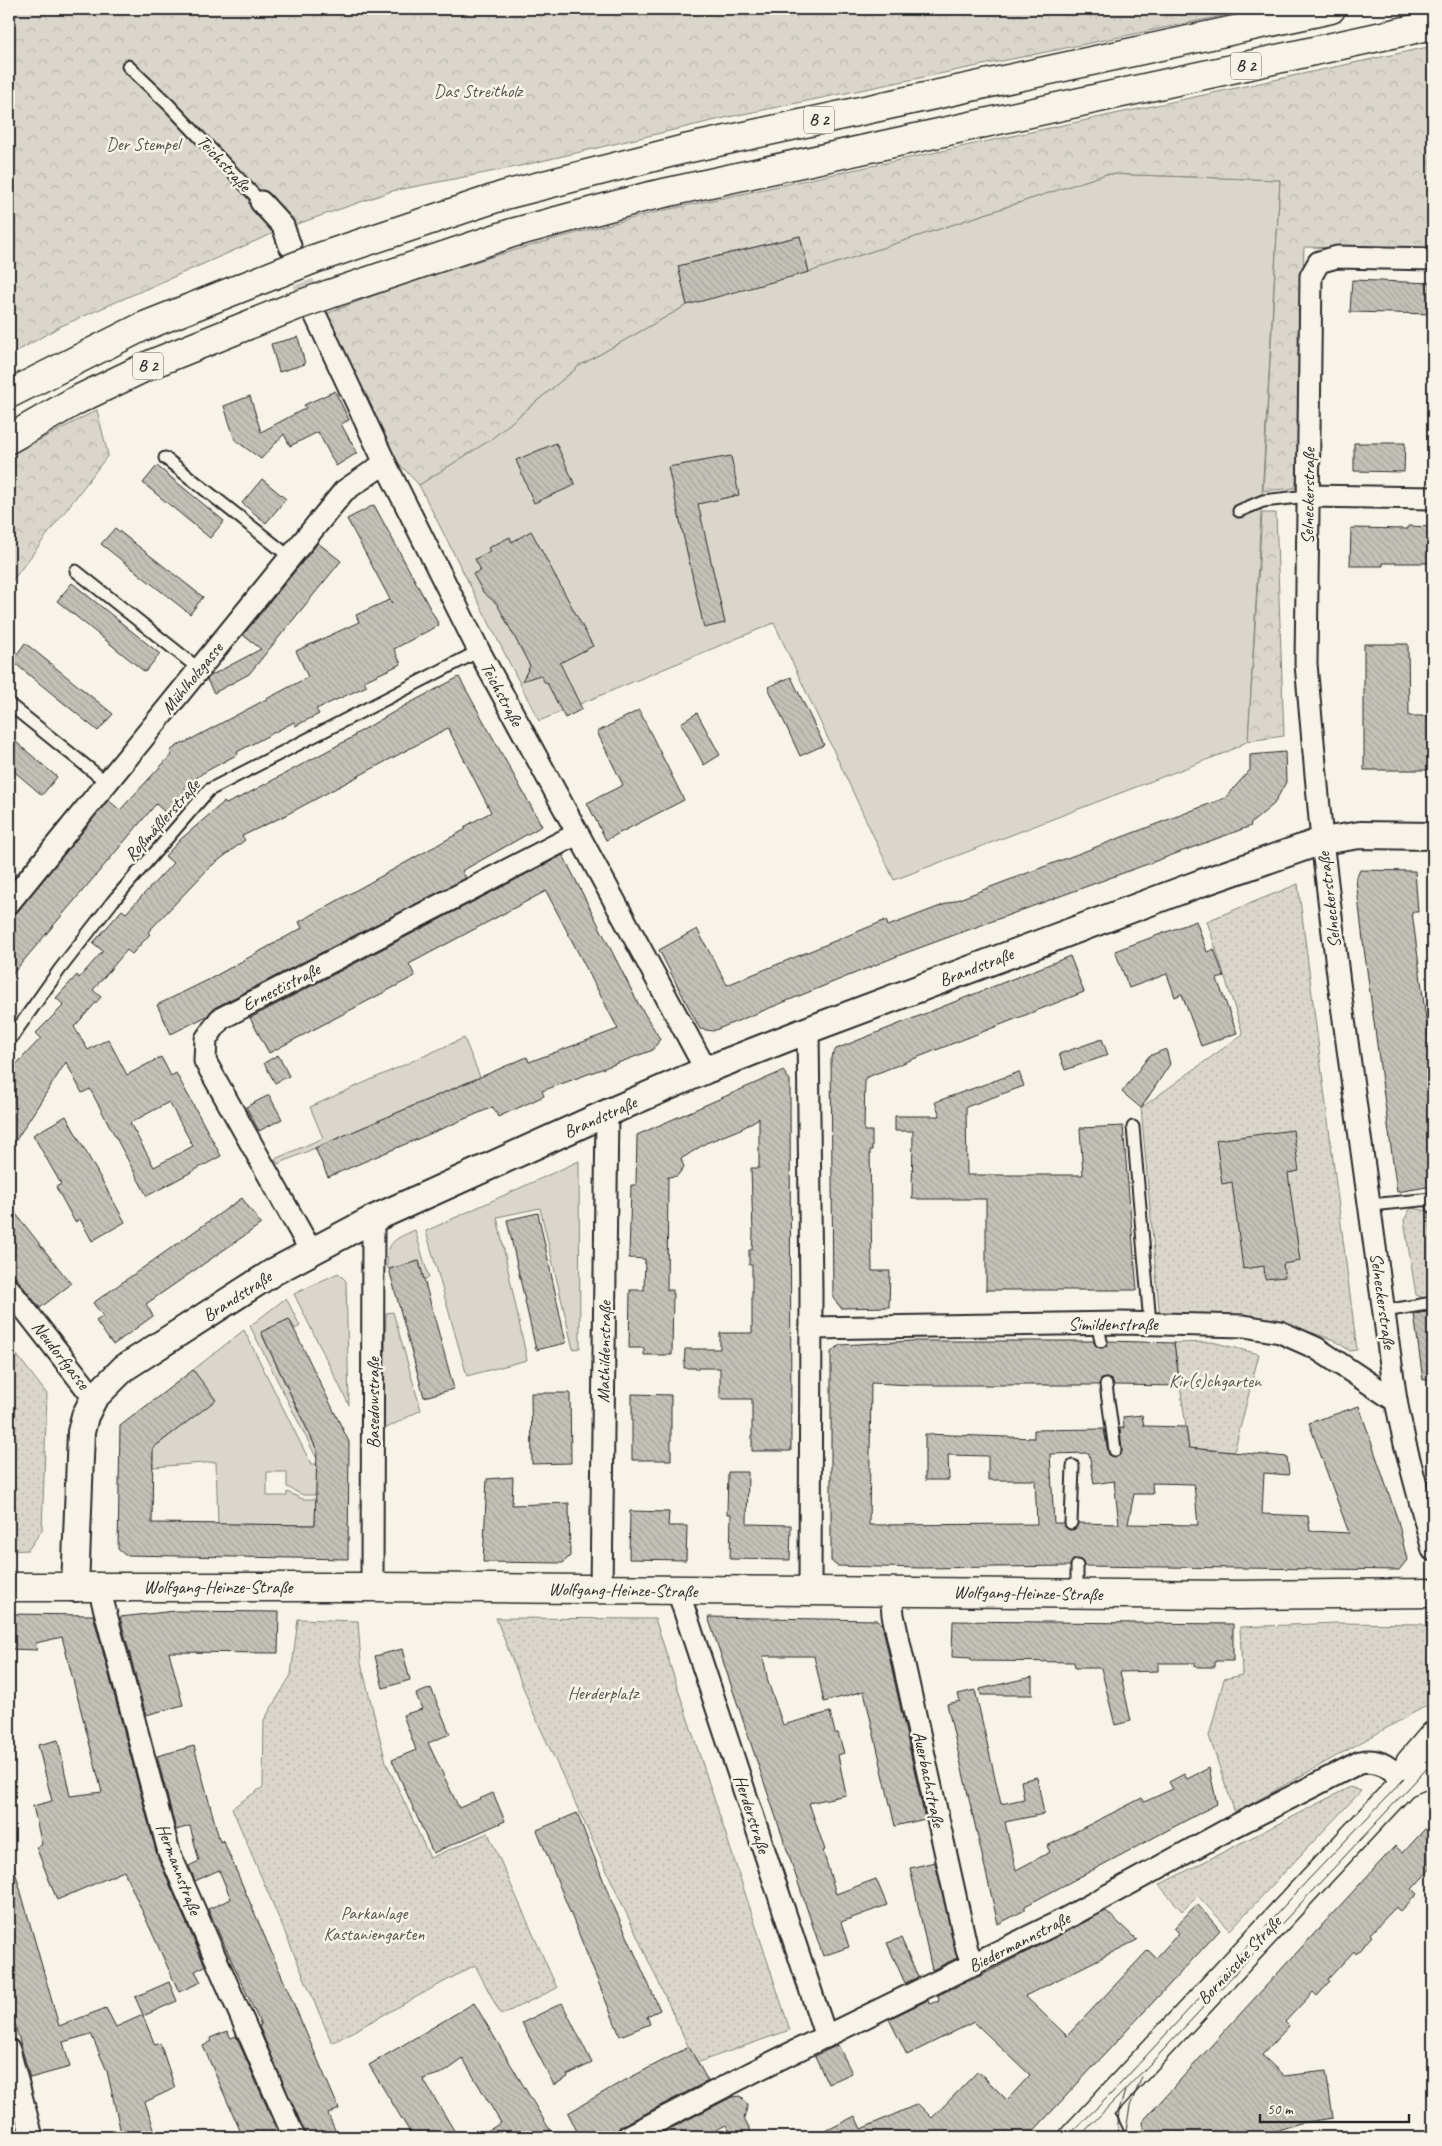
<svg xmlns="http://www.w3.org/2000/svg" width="1442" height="2146" viewBox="0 0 1442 2146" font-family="Caveat,sans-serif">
<defs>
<pattern id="forest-crowns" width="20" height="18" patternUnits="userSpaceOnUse" patternTransform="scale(1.25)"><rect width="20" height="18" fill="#dad6cc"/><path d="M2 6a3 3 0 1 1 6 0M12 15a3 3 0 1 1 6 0" fill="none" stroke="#bbb8af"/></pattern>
<pattern id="park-dots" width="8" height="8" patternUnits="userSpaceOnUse" patternTransform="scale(1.25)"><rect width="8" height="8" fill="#dad6cc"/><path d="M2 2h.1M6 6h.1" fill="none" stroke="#bbb8af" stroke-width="1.8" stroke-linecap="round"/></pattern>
<pattern id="building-back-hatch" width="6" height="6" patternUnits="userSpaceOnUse" patternTransform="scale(1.25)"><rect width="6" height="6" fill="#c4c1b9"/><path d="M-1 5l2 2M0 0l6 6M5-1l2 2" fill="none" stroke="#a9a69f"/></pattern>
</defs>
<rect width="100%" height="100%" fill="#f7f3e8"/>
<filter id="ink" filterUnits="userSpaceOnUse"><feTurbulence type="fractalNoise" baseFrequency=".02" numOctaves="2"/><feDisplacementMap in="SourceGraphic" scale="10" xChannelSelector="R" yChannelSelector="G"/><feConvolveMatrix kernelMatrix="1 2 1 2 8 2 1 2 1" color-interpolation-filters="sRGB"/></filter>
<g filter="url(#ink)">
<!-- grass -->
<g fill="#dad6cc" stroke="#82807c">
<polygon points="1106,174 1280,180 1248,741 1227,752 894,880 774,623 539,721 419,485 490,440 579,366 687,305 678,266 801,236 809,272"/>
<polygon points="464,1038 480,1077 278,1164 275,1159 323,1138 310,1107"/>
<polygon points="579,1161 580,1348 573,1349 540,1208 497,1217 527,1360 467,1376 426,1231"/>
<path d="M415,1230L429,1278L424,1279L419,1261L389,1269L387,1267C387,1241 393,1240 415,1230Z"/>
<polygon points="338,1273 346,1281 349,1405 294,1294"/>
<polygon points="286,1298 300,1326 295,1329 289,1319 261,1333 320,1457 316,1457 250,1326"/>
<polygon points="393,1312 421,1410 383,1430 386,1313"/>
<polygon points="244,1330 311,1464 317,1464 316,1495 303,1495 287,1487 287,1472 267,1472 267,1496 287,1496 287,1492 303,1499 316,1499 315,1525 218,1524 216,1462 153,1467 153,1448 215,1400 193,1370"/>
</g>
<!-- forest -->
<g fill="url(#forest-crowns)" stroke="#82807c">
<polygon points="9,9 761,9 762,11 768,9 1256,9 729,117 516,167 392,191 283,229 59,327 9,356"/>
<path d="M1433,46V250L1304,247L1296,488L1263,491L1280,180L1106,174L809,272L800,236L679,266L687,305L579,366L490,440L419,485L393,457L326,314C434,270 548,240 661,211Z"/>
<polygon points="97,410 108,455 9,585 9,456"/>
<polygon points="1262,513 1276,513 1284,736 1248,741"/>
</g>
<!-- park -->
<g fill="url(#park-dots)" stroke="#82807c">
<polygon points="1298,884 1357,1350 1350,1351 1334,1340 1292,1326 1160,1318 1141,1108 1243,1034 1207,921"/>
<polygon points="1411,1208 1428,1211 1433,1246 1432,1297 1424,1298 1416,1295 1404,1220"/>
<polygon points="1212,1342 1259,1354 1234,1452 1189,1448 1174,1343"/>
<polygon points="9,1345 47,1394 42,1530 28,1550 9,1551"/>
<polygon points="496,1618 655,1619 790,2030 696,2063 532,1710"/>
<polygon points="298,1619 358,1621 361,1663 386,1762 430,1858 488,1833 557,1988 501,2015 475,1965 332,2043 232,1808 263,1787 264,1720 291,1675"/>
<polygon points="1337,1623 1422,1624 1433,1631 1433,1702 1235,1813 1209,1736 1224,1679 1242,1675 1240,1627"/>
<polygon points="1350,1787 1361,1791 1230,1930 1198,1896 1182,1911 1159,1885"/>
</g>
<!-- building -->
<g fill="url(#building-back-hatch)" stroke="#2b2b2b" fill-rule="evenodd">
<polygon points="800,236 809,272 687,305 678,266"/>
<polygon points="1352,280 1433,283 1433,314 1350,312"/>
<polygon points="298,337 305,364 279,372 271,344"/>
<polygon points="335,391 349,420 341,424 357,453 336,466 318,432 290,446 284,434 261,459 235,440 224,406 250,396 261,432 306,408 304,405"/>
<polygon points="556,443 575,485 534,503 516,460"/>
<polygon points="1354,443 1405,443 1404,472 1354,471"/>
<polygon points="731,456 739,495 698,504 725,623 704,628 668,467"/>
<polygon points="157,466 224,521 210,538 143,483"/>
<polygon points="262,479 286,499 266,523 242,503"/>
<polygon points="374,505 439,625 394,649 401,664 364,681 367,686 316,709 319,714 295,726 294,722 237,752 238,754 203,773 184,787 188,791 167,814 156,804 9,978 9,922 108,800 120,810 172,754 170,751 183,742 184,743 308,677 296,651 359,622 356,615 389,600 392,603 347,519"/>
<polygon points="1408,526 1433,527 1433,563 1383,563 1383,566 1350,566 1351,528 1408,529"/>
<polygon points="115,528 203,597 190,614 101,544"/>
<polygon points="531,531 593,646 560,663 582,709 565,718 547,683 546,684 540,675 522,681 530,666 497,604 483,592 473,574 481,570 475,559 490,551 488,548 510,537 512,542"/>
<polygon points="318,543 341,561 249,674 214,693 207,680 210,676 261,649 243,635"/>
<polygon points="72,583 160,654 145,672 57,601"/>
<polygon points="25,643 113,714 98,731 12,661"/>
<polygon points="1364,644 1408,644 1409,716 1433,716 1433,770 1364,770"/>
<path d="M459,677L542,826L462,871L466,878L214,1008L207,1016L171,1034L157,1005L208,980L302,928L299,922L466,829L464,827L491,812L448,728L284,816L242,836L245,840L210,867L148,932L150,934L132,954L127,950L93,990L101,997L74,1027L88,1050L108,1039L127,1075L161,1057L171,1076L176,1073L221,1156L147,1196L90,1089L82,1093L66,1062L9,1151V1072L41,1038L36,1033L64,1005L56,998L77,975L79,978L103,951L93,943L122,910L126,913L173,863L165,856L181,839L224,802L226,804L247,794L355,736L354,735L406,705ZM169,1102L193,1146L154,1167L130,1123Z"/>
<polygon points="791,677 824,745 800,756 768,687"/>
<polygon points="639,710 684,800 606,840 587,803 623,785 597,732"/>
<polygon points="697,713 720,755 704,765 681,723"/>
<polygon points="9,736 57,777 42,795 9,767"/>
<polygon points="1285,752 1286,782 1274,804 1250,824 1251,826 900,955 713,1031 700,1029 659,950 697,929 727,985 886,920 888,926 1225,798 1250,770 1250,755"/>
<polygon points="563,855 638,1003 660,1039 653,1050 542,1091 544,1096 498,1117 493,1107 328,1177 315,1148 527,1057 529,1062 618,1029 546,891 409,964 415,976 269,1053 250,1018"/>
<polygon points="1360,870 1415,871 1418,912 1412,912 1433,1073 1433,1186 1397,1192 1363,941 1356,879"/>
<polygon points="1196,921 1207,952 1214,949 1224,977 1217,979 1237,1033 1201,1046 1182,994 1175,997 1167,974 1129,988 1115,951"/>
<polygon points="1070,956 1084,992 865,1078 864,1131 872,1131 872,1150 870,1150 872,1271 890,1271 889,1307 841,1308 833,1298 831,1057 836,1049"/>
<polygon points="1102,1039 1108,1055 1065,1070 1059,1054"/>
<polygon points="1166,1049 1170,1064 1141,1108 1122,1092 1149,1056"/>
<polygon points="278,1055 289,1076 275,1083 264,1063"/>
<polygon points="783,1071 790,1080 791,1451 752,1451 752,1399 720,1399 720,1368 684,1368 685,1349 720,1349 720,1333 752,1333 752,1265 749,1265 749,1250 752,1250 753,1234 751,1168 759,1168 759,1118 743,1128 706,1143 681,1159 684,1167 677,1176 668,1177 667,1290 673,1290 672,1355 644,1355 644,1348 629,1348 630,1290 644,1290 645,1259 629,1258 631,1185 636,1185 637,1135"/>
<polygon points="1019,1072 1024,1086 966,1107 967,1175 1083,1175 1080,1128 1123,1126 1137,1290 986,1290 986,1199 912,1199 913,1131 895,1131 895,1116 940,1116 935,1102"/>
<polygon points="269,1095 282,1119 259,1131 246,1107"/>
<polygon points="66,1116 125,1222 92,1241 80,1219 75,1222 56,1187 61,1184 33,1135"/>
<polygon points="1293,1130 1299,1171 1288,1173 1300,1261 1283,1264 1285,1277 1265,1279 1264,1266 1243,1269 1232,1182 1222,1184 1216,1140"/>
<polygon points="242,1198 261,1224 146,1304 153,1316 113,1345 96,1321 103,1316 93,1303"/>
<polygon points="9,1205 71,1284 40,1308 9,1269"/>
<polygon points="538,1213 566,1343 536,1350 507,1220"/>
<polygon points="419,1261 454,1389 424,1397 389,1269"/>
<polygon points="1433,1311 1433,1379 1423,1380 1414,1314"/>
<polygon points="289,1319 349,1442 348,1559 125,1555 118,1549 120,1426 193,1370 216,1400 153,1448 152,1523 315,1525 317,1450 261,1332"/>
<path d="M912,1341H1093L1096,1346L1102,1348L1106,1346L1108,1341L1174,1343L1180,1386L1114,1385L1112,1380L1105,1378L1101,1379L1099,1385H912L871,1383L869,1525L1037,1524L1035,1480H988V1456L948,1455L949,1480H925V1434L1034,1438V1430L1104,1429L1108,1452L1109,1455L1116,1457L1122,1452L1120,1428H1124L1123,1417L1142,1415L1144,1426L1186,1427L1189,1448L1287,1457L1289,1475L1264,1473L1262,1514L1308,1516L1310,1531L1349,1533L1309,1423L1359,1406L1398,1521L1407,1560L1399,1570L1084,1566L1083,1562L1077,1559L1073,1560L1070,1566L923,1568L837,1566L831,1561V1352L840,1345ZM1089,1453L1094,1484L1114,1481L1119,1524L1078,1523L1075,1529L1070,1530L1065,1527L1064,1523H1054L1050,1454ZM1152,1483L1194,1484L1198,1525L1128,1524L1134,1494H1153Z"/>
<polygon points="531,1393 570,1393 571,1463 532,1464"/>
<polygon points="632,1394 671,1395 671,1460 632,1460"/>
<polygon points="728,1472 748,1472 747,1524 791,1525 790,1560 730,1559 731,1514 727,1514"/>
<polygon points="513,1477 512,1505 569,1503 570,1556 563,1563 483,1562 487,1479"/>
<polygon points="630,1511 669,1512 668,1526 687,1526 686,1560 629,1559"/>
<polygon points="175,1611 279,1612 278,1653 169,1652 183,1705 146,1715 120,1617"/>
<polygon points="9,1614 93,1615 157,1855 205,1966 195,1971 201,1982 179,1992 124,1871 57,1900 36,1847 42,1845 33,1806 52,1801 38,1745 58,1740 70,1796 102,1792 62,1637 36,1643 37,1650 9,1649"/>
<polygon points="708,1617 877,1620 882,1624 925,1819 895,1826 864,1691 824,1702 814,1656 763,1656 768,1682 783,1725 830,1712 835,1733 838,1733 844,1753 838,1755 846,1795 809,1803 825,1850 823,1851 836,1894 876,1879 887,1905 841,1922 849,1947 823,1956"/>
<polygon points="953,1621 1233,1624 1233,1661 1215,1661 1215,1667 1195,1667 1195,1663 1158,1663 1158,1671 1120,1672 1131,1721 1115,1725 1101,1668 1075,1668 1074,1662 971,1661 971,1658 952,1657"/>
<polygon points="402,1649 410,1680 383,1688 375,1656"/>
<polygon points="1032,1677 1032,1695 981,1695 980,1689"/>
<polygon points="431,1688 450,1734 428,1743 459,1808 493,1793 505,1821 433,1853 392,1760 416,1750 403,1715 422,1709 416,1694"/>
<polygon points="975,1690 1001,1804 1024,1799 1021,1781 1037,1777 1044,1814 1005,1822 1016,1870 1050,1852 1047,1846 1142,1798 1144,1802 1173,1789 1169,1782 1184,1774 1187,1779 1209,1768 1217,1804 1025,1906 1025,1910 998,1924 947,1704 960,1701 958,1694"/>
<polygon points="194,1746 220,1842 223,1840 339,2109 328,2114 338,2137 306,2137 259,2026 261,2025 208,1909 231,1899 219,1870 195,1881 189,1866 199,1861 190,1826 176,1830 157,1756"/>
<polygon points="577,1813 611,1900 660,2010 647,2016 650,2024 620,2036 537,1830"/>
<polygon points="1433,1820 1433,1866 1412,1889 1417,1894 1401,1911 1396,1907 1370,1934 1372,1936 1356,1954 1354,1951 1328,1979 1330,1982 1317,1996 1313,1992 1298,2008 1285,2022 1289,2026 1262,2055 1284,2076 1326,2071 1333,2118 1300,2123 1269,2133 1270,2137 1144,2137 1142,2122 1230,2025 1395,1846 1403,1853"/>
<polygon points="935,1862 957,1958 932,1970 910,1868"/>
<polygon points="13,1864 59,2026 106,2008 116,2027 143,2015 135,1997 169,1982 177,2001 143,2016 155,2045 160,2043 175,2088 145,2102 157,2137 122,2137 107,2071 91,2034 63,2042 70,2067 30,2078 9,2003 9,1865"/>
<polygon points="1197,1904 1220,1930 1028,2137 814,2137 855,2116 861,2129 918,2104 932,2118 978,2071 1007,2100 1030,2075 974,2022 907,2055 889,2019 928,2000 929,2004 939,2001 938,1995 980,1976 1106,1911 1137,1940 1025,1996 1067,2036 1148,1950 1156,1958 1179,1933 1174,1928"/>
<polygon points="901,1938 918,1977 905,1983 887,1943"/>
<polygon points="474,2003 526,2090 554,2137 477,2137 501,2123 463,2059 445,2072 423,2079 458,2137 413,2137 369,2065"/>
<polygon points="562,2003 592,2063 567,2075 568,2077 554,2085 522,2023"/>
<polygon points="227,2031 231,2038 236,2036 280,2137 243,2137 203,2046 212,2041 210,2038"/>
<polygon points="838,2045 852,2073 828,2084 815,2056"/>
<polygon points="689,2047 708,2081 621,2126 616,2131 615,2137 580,2137 568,2113 616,2085"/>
<polygon points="740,2096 748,2104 744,2119 754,2137 733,2137 726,2125 702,2137 654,2137 732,2097"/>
</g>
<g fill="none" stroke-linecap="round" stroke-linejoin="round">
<!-- minor-tunnel -->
<polyline stroke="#cecbc2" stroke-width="21" stroke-dasharray="21 11" stroke-linecap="butt" points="293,252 313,310"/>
<!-- service casing -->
<g stroke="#2b2b2b" stroke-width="15">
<g id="service">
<polyline points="128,66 169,105 261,202"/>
<polyline points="165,458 290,557"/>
<polyline points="1239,511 1263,501 1308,496"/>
<polyline points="76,571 199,669"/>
<polyline points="9,704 106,782"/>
<polyline points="9,1041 60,969 113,901 209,790 479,651"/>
<polyline points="1133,1127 1150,1323"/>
<polyline points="1370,1205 1432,1199 1433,1207"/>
<polyline points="1384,1311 1433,1303"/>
<polyline points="1097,1323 1101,1341"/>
<polyline points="1106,1385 1115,1450"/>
<polyline points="1071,1523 1073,1466"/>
<polyline points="1077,1594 1077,1566"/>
</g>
</g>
<!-- minor casing -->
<g stroke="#2b2b2b" stroke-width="25">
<g id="minor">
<polyline points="261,202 283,226 290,246"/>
<polyline points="1433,259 1337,257 1319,262 1311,276 1306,664 1322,841 1339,983 1396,1401 1405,1444 1433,1550"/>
<polyline points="313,310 385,463 479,651 706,1070"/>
<polyline points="1308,496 1433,498"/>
<polyline points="9,903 344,491 385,463"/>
<polyline points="808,1030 811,1293 810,1591"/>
<polyline points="311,1251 205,1061 206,1039 220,1019 577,834"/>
<polyline points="9,1289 94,1398"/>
<polyline points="811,1328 1121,1323 1244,1326 1280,1332 1316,1348 1396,1401"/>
<polyline points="372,1587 373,1219"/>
<polyline points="99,1588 169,1852 294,2137"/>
<polyline points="601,1590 607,1113"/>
<polyline points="678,1591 826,2037"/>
<polyline points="891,1592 893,1615 967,1950 974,1965"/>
<polyline points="9,2050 32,2137"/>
<polyline points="1098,2112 1107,2122 1114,2137"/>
<path d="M627,2137L755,2071L1063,1920L1229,1829L1360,1762C1380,1758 1392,1768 1404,1783"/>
</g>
</g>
<!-- tertiary casing -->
<g stroke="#2b2b2b" stroke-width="30">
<polyline id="tertiary" points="75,1588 81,1432 85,1416 94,1398 124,1368 275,1271 373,1219 607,1113 706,1070 808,1030 1201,883 1322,841 1360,835 1433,836"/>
</g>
<!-- secondary casing -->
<g stroke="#2b2b2b" stroke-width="31">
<g id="secondary">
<polyline points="9,1587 372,1587 1237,1595 1433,1593"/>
<polyline points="1404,1783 1410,1763 1433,1736"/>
<polyline points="1074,2137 1404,1783 1433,1771"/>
</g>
</g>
<!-- trunk casing -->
<g stroke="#2b2b2b" stroke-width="31">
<g id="trunk">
<polyline points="314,259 505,195 685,149 1331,9"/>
<polyline points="327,295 512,233 646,197 1433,25"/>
<polyline points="9,394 142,327 281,272"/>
<polyline points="9,439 75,401 154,363 293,307"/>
</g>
</g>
<!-- service -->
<use href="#service" stroke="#f7f3e8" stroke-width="11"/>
<!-- minor -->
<use href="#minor" stroke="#f7f3e8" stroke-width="21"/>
<!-- tertiary -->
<use href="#tertiary" stroke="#f7f3e8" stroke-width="26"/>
<!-- secondary -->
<use href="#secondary" stroke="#f7f3e8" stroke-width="28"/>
<!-- trunk -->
<use href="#trunk" stroke="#f7f3e8" stroke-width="28"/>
<!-- tram -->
<g stroke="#2b2b2b" stroke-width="1">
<polyline points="1067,2137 1111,2094 1308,1880 1404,1779"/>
<polyline points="1079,2137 1152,2062 1433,1762"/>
<polyline points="1117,2137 1119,2110 1125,2091"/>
<polyline points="1125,2137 1130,2106 1142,2077"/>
</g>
<!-- trunk-bridge casing -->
<g stroke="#2b2b2b" stroke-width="31" stroke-linecap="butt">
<g id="trunk-bridge">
<polyline points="281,272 314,259"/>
<polyline points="293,307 327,295"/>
</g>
</g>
<!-- trunk-bridge -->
<use href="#trunk-bridge" stroke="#f7f3e8" stroke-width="28"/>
</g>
</g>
<g text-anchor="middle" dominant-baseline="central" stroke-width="5" stroke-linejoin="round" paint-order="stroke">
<!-- shield labels -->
<g fill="#f7f3e8" stroke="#686764" stroke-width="1">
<rect x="1231" y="52.5" width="30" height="27" rx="4"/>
<rect x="804" y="106.5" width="30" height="27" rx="4"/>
<rect x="133" y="352.5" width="30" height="27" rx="4"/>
</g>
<g font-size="16" font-weight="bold" fill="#2b2b2b">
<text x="1246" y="66">B 2</text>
<text x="819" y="120">B 2</text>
<text x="148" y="366">B 2</text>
</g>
<!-- park labels -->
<g font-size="18" fill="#575653" stroke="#f7f3e8">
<text x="478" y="91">Das Streitholz</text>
<text x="143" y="144">Der Stempel</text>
<text x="1215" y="1381">Kir(s)chgarten</text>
<text x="603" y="1693">Herderplatz</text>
<text x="374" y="1913">Parkanlage<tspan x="374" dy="21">Kastaniengarten</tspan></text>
</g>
<!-- street labels -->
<g font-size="18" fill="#2b2b2b" stroke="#f7f3e8">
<text transform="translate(224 163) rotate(47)">Teichstraße</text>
<text transform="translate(1308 496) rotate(-89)">Selneckerstraße</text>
<text transform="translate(192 678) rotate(-51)">Mühlholzgasse</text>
<text transform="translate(502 694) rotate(62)">Teichstraße</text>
<text transform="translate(162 820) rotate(-48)">Roßmäßlerstraße</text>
<text transform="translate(1329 900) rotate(-97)">Selneckerstraße</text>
<text transform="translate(976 967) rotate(-21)">Brandstraße</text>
<text transform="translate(281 987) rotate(-27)">Ernestistraße</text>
<text transform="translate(600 1117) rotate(-24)">Brandstraße</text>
<text transform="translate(237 1296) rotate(-33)">Brandstraße</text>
<text transform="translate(1383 1301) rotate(82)">Selneckerstraße</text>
<text x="1113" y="1324">Simildenstraße</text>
<text transform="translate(604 1352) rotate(-89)">Mathildenstraße</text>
<text transform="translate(61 1355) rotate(52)">Neudorfgasse</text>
<text transform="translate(373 1403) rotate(-90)">Basedowstraße</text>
<text x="218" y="1587">Wolfgang-Heinze-Straße</text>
<text transform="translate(623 1590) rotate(1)">Wolfgang-Heinze-Straße</text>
<text transform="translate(1028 1593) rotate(1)">Wolfgang-Heinze-Straße</text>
<text transform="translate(929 1779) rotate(78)">Auerbachstraße</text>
<text transform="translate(752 1814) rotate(72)">Herderstraße</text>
<text transform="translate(179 1869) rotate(69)">Hermannstraße</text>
<text transform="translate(1019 1942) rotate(-27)">Biedermannstraße</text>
<text transform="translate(1239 1960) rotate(-47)">Bornaische Straße</text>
</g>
</g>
<!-- margin -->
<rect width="1442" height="2146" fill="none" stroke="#f7f3e8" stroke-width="30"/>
<rect x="15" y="15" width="1412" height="2116" fill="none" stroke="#2b2b2b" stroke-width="2" filter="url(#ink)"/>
<!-- scale -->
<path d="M1260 2114v8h149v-8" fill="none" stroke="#2b2b2b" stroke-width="2.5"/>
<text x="1267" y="2114" font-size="15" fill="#2b2b2b" stroke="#f7f3e8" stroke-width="4" paint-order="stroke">50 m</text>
</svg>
